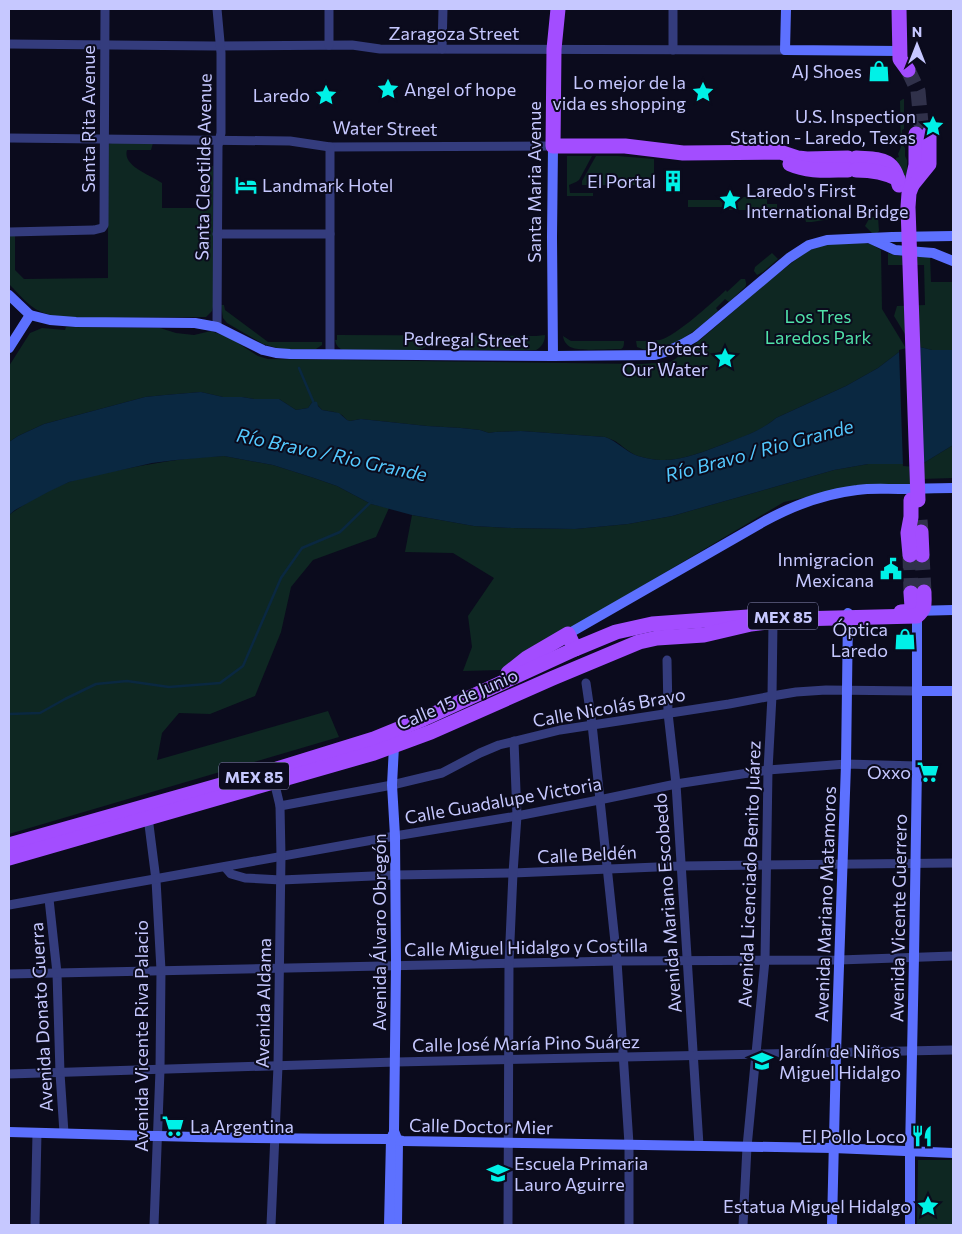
<svg xmlns="http://www.w3.org/2000/svg" width="962" height="1234" viewBox="0 0 962 1234" font-family="Commissioner,sans-serif">
<rect width="100%" height="100%" fill="#0b0b1d"/>
<!-- green -->
<g fill="#0e2722">
<path d="M903,99H904V129L902,130V144L905,148V156L907,160V174L905,181C905,173 896,166 896,158L899,157L898,154L901,147L900,101Z"/>
<path d="M112,143H153L151,150H127C122,166 151,175 162,183V208H207L208,166H213V307L212,311L206,317L71,318C63,317 55,317 47,314C31,310 20,295 9,284V235L15,234V270L24,279L108,278V147L109,144Z"/>
<polygon points="567,156 592,156 579,180 576,182 569,185 570,193 593,193 593,196 567,196"/>
<polygon points="596,156 618,156 654,159 654,185 582,185 582,181"/>
<polygon points="730,197 767,197 767,204 777,204 777,210 729,210 729,207 688,207 688,200 730,200"/>
<polygon points="810,215 839,215 842,217 812,222 806,222 805,218"/>
<polygon points="870,217 878,217 879,231 877,233 872,233 865,226"/>
<path d="M865,243L871,244L881,250L882,309L907,350L899,352L878,368L846,386L776,418C761,431 743,437 724,444C706,451 681,461 661,460C654,460 645,458 638,456C629,453 623,446 615,441C612,440 608,438 605,437L521,431L495,432L489,433L480,430L461,428L427,426L361,419L350,421L347,420L342,415L334,412L322,410L314,401H313L308,408L296,410L279,399H254L242,397H223L201,392L165,395L145,397L44,424L18,436L9,442V366L30,333L42,328L65,330L66,327L160,328L176,333L194,335L211,331L230,338L258,356L268,359L641,364L670,362L675,359L700,340L771,279L807,251L826,244Z"/>
<polygon points="772,253 778,259 763,272 757,275 754,271 755,267"/>
<polygon points="888,253 898,256 930,256 931,282 953,282 953,350 932,350 920,347 914,349 894,316 897,306 925,305 924,265 888,265"/>
<path d="M741,279H745C746,282 747,285 745,287L729,302L725,299L716,308L718,311C701,326 663,360 637,347L636,341C644,341 652,341 660,340C676,336 713,302 726,290L727,292Z"/>
<polygon points="221,305 224,305 225,310 268,342 322,342 322,345 316,349 290,350 277,348 263,344 227,323 223,318"/>
<path d="M337,335L536,336L545,335C545,341 542,347 536,350H462L453,346L447,337H434C431,345 426,348 417,350H343C338,348 336,345 335,340H337Z"/>
<path d="M563,336L571,341H624C624,344 624,348 621,349C610,349 581,351 573,348C567,346 564,342 563,336Z"/>
<polygon points="953,445 953,478 922,479 922,464"/>
<path d="M224,456L273,465L314,478L337,486L371,504L389,508L376,537L313,560L291,587L281,632L255,696L210,714L179,713L162,733L157,760L328,711L339,737L9,834V515C25,503 50,489 69,482C83,477 99,474 114,471C150,464 186,457 224,456Z"/>
<polygon points="896,463 916,465 917,486 839,490 784,502 501,670 463,671 472,647 468,616 494,578 453,553 405,552 412,515 474,526 512,528 575,529 628,524 672,516 834,470 868,464"/>
<polygon points="918,1160 953,1160 953,1225 917,1225"/>
</g>
<!-- water -->
<path fill="#0a2841" d="M920,347L932,350H953V445L922,464H868L834,470L672,516L628,524L575,529L512,528L474,526L412,515L371,504L337,486L314,478L273,465L224,456L176,460L152,463L69,482L48,492L15,510L9,515V442L18,436L44,424L145,397L165,395L201,392L223,397H242L254,399H279L296,410L308,408L313,401L317,402L318,406L322,410L339,413L347,420L350,421L361,419L427,426L461,428L480,430L489,433L495,432L521,431L605,437C617,441 626,452 638,456C645,458 654,460 661,460C681,461 706,451 724,444C742,437 761,431 776,418L846,386L878,368L899,352Z"/>
<!-- pier -->
<polygon fill="#0b0b1d" points="918,345 916,467 903,466 899,350"/>
<g fill="none" stroke-linecap="round" stroke-linejoin="round">
<!-- stream -->
<g stroke="#0a2841" stroke-width="2.5">
<polyline points="299,368 313,401"/>
<polyline points="9,714 40,713 65,699 96,684 127,681 169,687 220,683 243,666 281,578 302,548 340,532 372,501"/>
</g>
<!-- primary-tunnel -->
<g stroke="#30314a" stroke-width="15" stroke-dasharray="15 8" stroke-linecap="butt">
<polyline points="908,70 918,91 922,134"/>
<polyline points="920,520 921,532"/>
<polyline points="910,555 911,593"/>
<polyline points="922,555 924,592"/>
</g>
<!-- street -->
<g stroke="#343c7d" stroke-width="9">
<polyline points="9,44 215,46 352,45 380,49 785,50"/>
<polyline points="329,45 329,9"/>
<polyline points="442,49 443,9"/>
<polyline points="673,50 673,9"/>
<polyline points="9,138 290,141 330,147 553,146"/>
<polyline points="9,232 94,230 102,228 104,225 105,9"/>
<polyline points="217,234 330,234"/>
<polyline points="217,327 218,146 221,133 221,53 217,9"/>
<polyline points="330,354 330,147"/>
<polyline points="667,660 668,713 676,784 699,1145"/>
<polyline points="586,683 592,724 617,961 629,1144 629,1225"/>
<polyline points="280,806 392,785 442,773 480,753 499,745 560,730 729,704 772,696 796,692 826,690 917,691"/>
<polyline points="148,817 156,880 161,970 160,1070 154,1225"/>
<polyline points="225,867 231,874 245,878 281,880 396,875 513,873 681,866 953,863"/>
<polyline points="49,899 57,973 60,1073 64,1133"/>
<polyline points="9,905 395,836 517,816 599,800 676,784 768,770 846,764 917,766"/>
<polyline points="9,974 617,961 839,960 953,956"/>
<polyline points="9,1074 396,1062 953,1050"/>
<polyline points="35,1225 37,1133"/>
<polyline points="271,1225 278,1066 281,856 280,806 274,781"/>
<polyline points="508,1225 509,963 513,873 517,816 514,741"/>
<polyline points="743,1225 747,1147 765,960 768,770 772,696 773,622 771,620"/>
</g>
<!-- secondary -->
<g stroke="#5d71ff" stroke-width="10">
<polyline points="786,9 785,50 899,51"/>
<polyline points="553,146 552,237 553,356"/>
<polyline points="871,239 895,250 933,253 953,261"/>
<path d="M9,295L30,315L50,320L76,322L195,323L217,327L263,350L276,353L290,354L553,356L655,355C670,351 682,345 695,337L789,258L809,245L827,240L892,237L953,236"/>
<polyline points="9,348 30,315"/>
<path d="M568,634L763,522C792,506 823,494 857,490C871,488 885,489 899,489C917,489 935,488 953,488"/>
<polyline points="917,691 953,691"/>
<polyline points="393,741 394,746 392,785 395,836 396,965 394,1131 398,1141 397,1225"/>
<path d="M9,1132C58,1133 108,1135 158,1136C235,1138 313,1139 391,1139L403,1141L833,1148L953,1153"/>
<polyline points="389,1225 391,1139 393,1134"/>
<polyline points="832,1225 836,1053 846,764 848,613"/>
<polyline points="910,1225 910,1151 914,957 917,766 917,616 914,611 953,610"/>
</g>
<!-- primary -->
<g stroke="#a34dff" stroke-width="15">
<polyline points="558,9 554,49 553,146 625,146 683,153 780,152 798,158 807,159 848,158"/>
<polyline points="899,9 900,59 908,70"/>
<path d="M856,158C880,160 894,157 899,185"/>
<path d="M790,164C808,172 828,170 848,170"/>
<path d="M856,170C870,170 885,172 898,179"/>
<polyline points="912,183 916,165 916,134"/>
<polyline points="912,185 929,164 929,133"/>
<polyline points="921,532 922,555"/>
<polyline points="910,555 908,533 911,517 911,500"/>
<polyline points="901,612 914,611 912,607 911,593"/>
<polyline points="508,673 527,658 568,634 575,649"/>
<polyline points="9,845 274,770 374,739 423,719 575,649 616,632 652,624 748,617"/>
<path d="M9,858L374,753L431,732L553,678L639,642L657,638L704,635L751,624L796,619L917,616C926,608 924,604 924,592"/>
</g>
<!-- primary-bridge -->
<polyline stroke="#a34dff" stroke-width="15" points="912,185 909,193 908,207 918,500"/>
</g>
<!-- icons -->
<defs>
<g id="shop-bare" transform="scale(1.725)"><path d="M-5-2.5h2.3a2.7 3.5 0 0 1 5.4 0H5L5.5 6h-11ZM-1.5-2.5h3a1.5 2.3 0 0 0-3 0Z" fill="#00f1e7" stroke="#0b0b1d" stroke-width="2.5" paint-order="stroke"/></g>
<g id="sight-bare" transform="scale(1.725)"><path d="M0-6L1.8-2.2L6-1.7L2.9 1.2L3.7 5.4L0 3.3L-3.7 5.4L-2.9 1.2L-6-1.7L-1.8-2.2Z" fill="#00f1e7" stroke="#0b0b1d" stroke-width="2.5" paint-order="stroke"/></g>
<g id="building-bare" transform="scale(1.725)"><path d="M-4-6H4V6H1V3H-1V6H-4ZM-2.5-4.3h1.7v1.8h-1.7ZM.8-4.3h1.7v1.8H.8ZM-2.5-1h1.7V.8h-1.7ZM.8-1h1.7V.8H.8Z" fill="#00f1e7" stroke="#0b0b1d" stroke-width="2.5" paint-order="stroke"/></g>
<g id="hotel-bare" transform="scale(1.725)"><path d="M-6-4.5h1.5V1H6V5H4.5V3h-9V5H-6ZM-4 0a1.8 1.8 0 1 1 3.6 0ZM.5 0V-2.5h3Q6-2.5 6 0Z" fill="#00f1e7" stroke="#0b0b1d" stroke-width="2.5" paint-order="stroke"/></g>
<g id="civic-bare" transform="scale(1.725)"><path d="M-.6-6.5H3V-4.5H.6V-3L4-1V1h2V6H-6V1h2V-1L-.6-3ZM-1.2 2.5V6h2.4V2.5Z" fill="#00f1e7" stroke="#0b0b1d" stroke-width="2.5" paint-order="stroke"/></g>
<g id="supermarket-bare" transform="scale(1.725)"><path d="M-6-5.5h2.5l.6 2H6L4.5 2H-2.5L-4.4-4H-6ZM-1.5 3.2a1.3 1.3 0 1 0 .1 0ZM3 3.2a1.3 1.3 0 1 0 .1 0Z" fill="#00f1e7" stroke="#0b0b1d" stroke-width="2.5" paint-order="stroke"/></g>
<g id="school-bare" transform="scale(1.725)"><path d="M0-5L7-2L0 1L-7-2ZM-4 1L0 2.5L4 1V4Q0 6-4 4Z" fill="#00f1e7" stroke="#0b0b1d" stroke-width="2.5" paint-order="stroke"/></g>
<g id="restaurant-bare" transform="scale(1.725)"><path d="M-5-6h1v4h1v-4h1v4h1v-4h1v5L-1.5 .5V6h-2V.5L-5-1ZM5-6V6H3V1.5H1.5Q1.5-4 5-6Z" fill="#00f1e7" stroke="#0b0b1d" stroke-width="2.5" paint-order="stroke"/></g>
</defs>
<g fill-rule="evenodd">
<use href="#shop-bare" x="879" y="71"/>
<use href="#sight-bare" x="388" y="89"/>
<use href="#sight-bare" x="703" y="92"/>
<use href="#sight-bare" x="326" y="95"/>
<use href="#sight-bare" x="933" y="126"/>
<use href="#building-bare" x="673" y="181"/>
<use href="#hotel-bare" x="246" y="185"/>
<use href="#sight-bare" x="730" y="200"/>
<use href="#sight-bare" x="725" y="358"/>
<use href="#civic-bare" x="891" y="569"/>
<use href="#shop-bare" x="905" y="639"/>
<use href="#supermarket-bare" x="928" y="772"/>
<use href="#school-bare" x="762" y="1061"/>
<use href="#supermarket-bare" x="173" y="1126"/>
<use href="#restaurant-bare" x="922" y="1136"/>
<use href="#school-bare" x="498" y="1173"/>
<use href="#sight-bare" x="928" y="1206"/>
</g>
<g text-anchor="middle" dominant-baseline="central" stroke-width="4" stroke-linejoin="round" paint-order="stroke">
<!-- shield labels -->
<g fill="#0b0b1d" stroke="#8e8fbb" stroke-width="1">
<rect x="748" y="602.5" width="70" height="27" rx="4"/>
<rect x="219" y="762.5" width="70" height="27" rx="4"/>
</g>
<g font-size="16" font-weight="bold" fill="#c6c8ff">
<text x="783" y="616">MEX 85</text>
<text x="254" y="776">MEX 85</text>
</g>
<!-- street labels -->
<g font-size="18" fill="#c6c8ff" stroke="#0b0b1d">
<text x="454" y="33">Zaragoza Street</text>
<text transform="translate(88 119) rotate(-90)">Santa Rita Avenue</text>
<text transform="translate(385 128) rotate(1)">Water Street</text>
<text transform="translate(203 167) rotate(-89)">Santa Cleotilde Avenue</text>
<text transform="translate(534 182) rotate(-90)">Santa Maria Avenue</text>
<text transform="translate(466 339) rotate(1)">Pedregal Street</text>
<text transform="translate(457 699) rotate(-23)">Calle 15 de Junio</text>
<text transform="translate(609 707) rotate(-10)">Calle Nicolás Bravo</text>
<text transform="translate(503 800) rotate(-10)">Calle Guadalupe Victoria</text>
<text transform="translate(587 854) rotate(-3)">Calle Beldén</text>
<text transform="translate(749 874) rotate(-88)">Avenida Licenciado Benito Juárez</text>
<text transform="translate(667 903) rotate(-94)">Avenida Mariano Escobedo</text>
<text transform="translate(825 904) rotate(-88)">Avenida Mariano Matamoros</text>
<text transform="translate(898 918) rotate(-89)">Avenida Vicente Guerrero</text>
<text transform="translate(379 932) rotate(-90)">Avenida Álvaro Obregón</text>
<text transform="translate(526 947) rotate(-1)">Calle Miguel Hidalgo y Costilla</text>
<text transform="translate(263 1003) rotate(-89)">Avenida Aldama</text>
<text transform="translate(41 1017) rotate(-93)">Avenida Donato Guerra</text>
<text transform="translate(141 1036) rotate(-90)">Avenida Vicente Riva Palacio</text>
<text transform="translate(526 1043) rotate(-1)">Calle José María Pino Suárez</text>
<text transform="translate(481 1126) rotate(1)">Calle Doctor Mier</text>
</g>
<!-- poi labels -->
<g font-size="18" fill="#c6c8ff" stroke="#0b0b1d" text-anchor="end">
<text x="862" y="71">AJ Shoes</text>
<text x="686" y="82">Lo mejor de la<tspan x="686" dy="21">vida es shopping</tspan></text>
<text x="404" y="89" text-anchor="start">Angel of hope</text>
<text x="310" y="95">Laredo</text>
<text x="916" y="116">U.S. Inspection<tspan x="916" dy="21">Station - Laredo, Texas</tspan></text>
<text x="656" y="181">El Portal</text>
<text x="262" y="185" text-anchor="start">Landmark Hotel</text>
<text x="746" y="190" text-anchor="start">Laredo's First<tspan x="746" dy="21">International Bridge</tspan></text>
<text x="708" y="348">Protect<tspan x="708" dy="21">Our Water</tspan></text>
<text x="874" y="559">Inmigracion<tspan x="874" dy="21">Mexicana</tspan></text>
<text x="888" y="629">Óptica<tspan x="888" dy="21">Laredo</tspan></text>
<text x="911" y="772">Oxxo</text>
<text x="779" y="1051" text-anchor="start">Jardín de Niños<tspan x="779" dy="21">Miguel Hidalgo</tspan></text>
<text x="190" y="1126" text-anchor="start">La Argentina</text>
<text x="906" y="1136">El Pollo Loco</text>
<text x="514" y="1163" text-anchor="start">Escuela Primaria<tspan x="514" dy="21">Lauro Aguirre</tspan></text>
<text x="911" y="1206">Estatua Miguel Hidalgo</text>
</g>
<!-- park labels -->
<g font-size="18" fill="#50e1a8" stroke="#0b0b1d">
<text x="818" y="316">Los Tres<tspan x="818" dy="21">Laredos Park</tspan></text>
</g>
<!-- water labels -->
<g font-size="19" font-style="italic" fill="#54c9ff" stroke="#0b0b1d">
<text transform="translate(759 450) rotate(-15)">Río Bravo / Rio Grande</text>
<text transform="translate(332 454) rotate(12)">Río Bravo / Rio Grande</text>
</g>
</g>
<!-- border -->
<rect width="962" height="1234" fill="none" stroke="#c6c8ff" stroke-width="20"/>
<!-- north arrow -->
<g transform="translate(917 45)" stroke="#0b0b1d" stroke-width="4" paint-order="stroke">
<path d="M0-4L9 19L0 12L-9 19Z" fill="#c6c8ff"/>
<text y="-8" font-size="14" font-weight="bold" text-anchor="middle" fill="#c6c8ff">N</text>
</g>
</svg>
